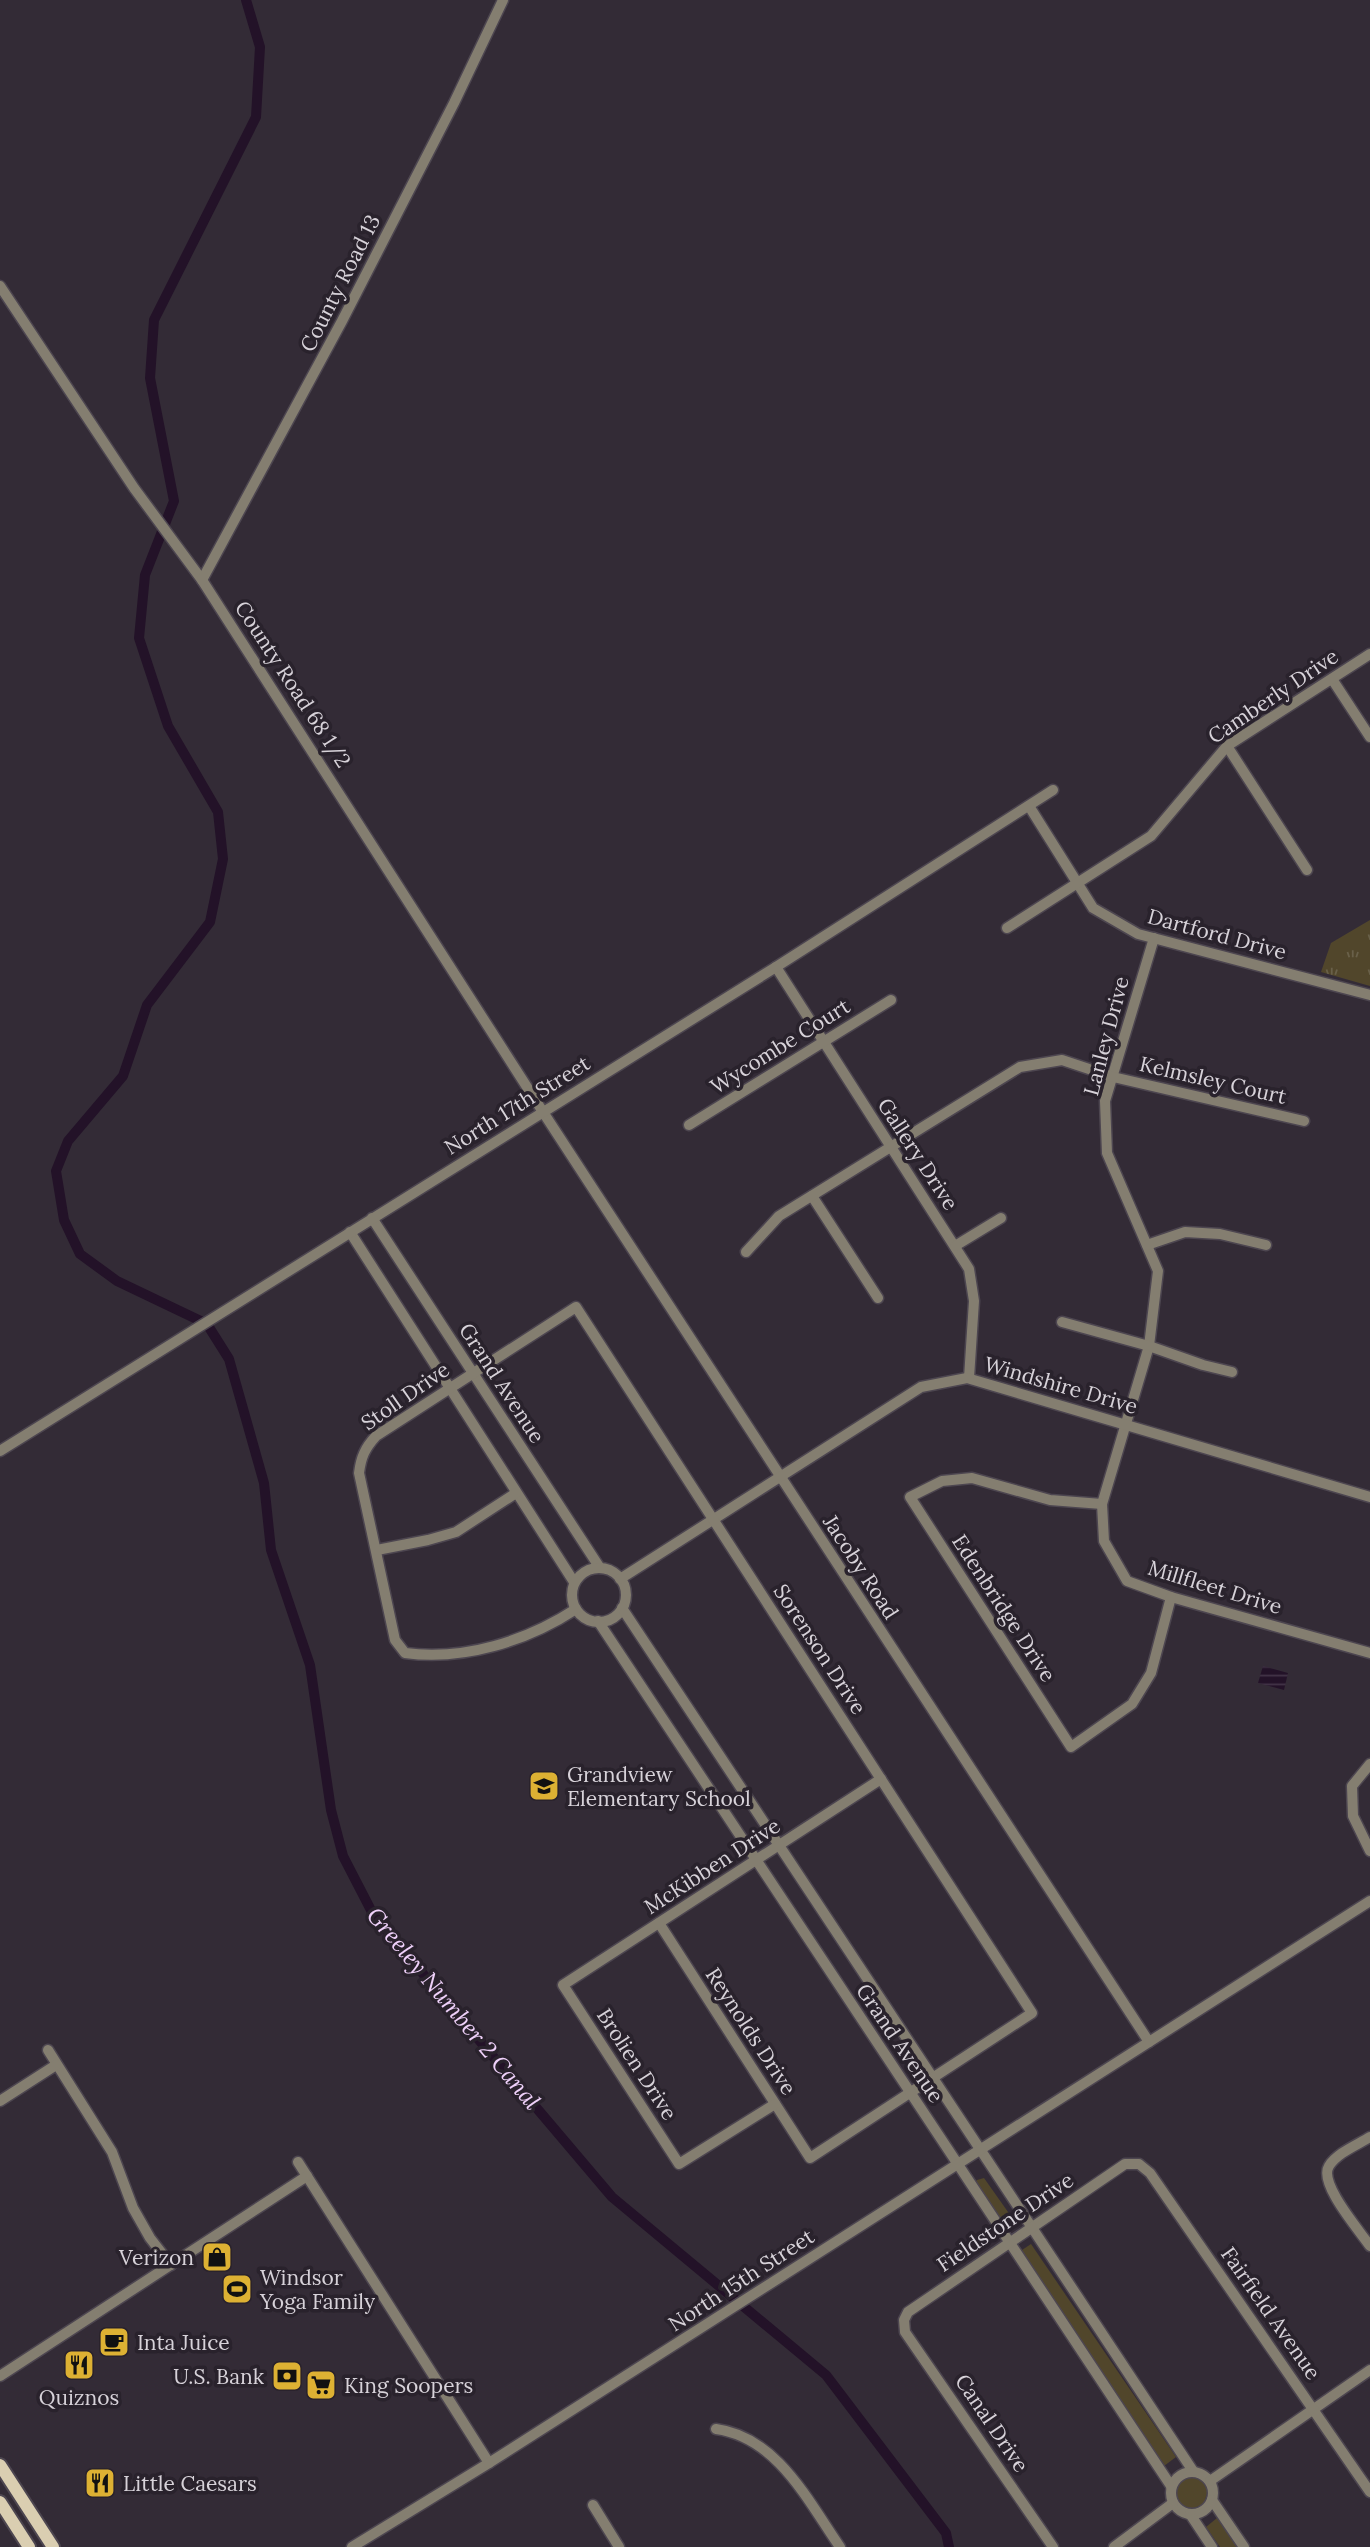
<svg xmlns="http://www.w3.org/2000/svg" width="1370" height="2547" viewBox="0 0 1370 2547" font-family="Lora,serif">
<defs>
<pattern id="park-tufts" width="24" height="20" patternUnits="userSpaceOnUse" patternTransform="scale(1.75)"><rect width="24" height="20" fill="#51462b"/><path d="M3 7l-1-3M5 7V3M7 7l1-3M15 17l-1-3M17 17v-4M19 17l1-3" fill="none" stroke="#696049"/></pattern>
<pattern id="water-rules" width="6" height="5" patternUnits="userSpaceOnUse" patternTransform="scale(1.75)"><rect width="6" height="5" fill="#231228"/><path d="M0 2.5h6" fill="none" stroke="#423447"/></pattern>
</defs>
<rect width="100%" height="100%" fill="#332b36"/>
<!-- grass -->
<g fill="#51462b">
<polygon points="984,2178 1013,2219 1004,2226 974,2184 977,2180"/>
<polygon points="1031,2244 1176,2457 1164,2466 1019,2252"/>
<polygon points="1190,2476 1201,2479 1208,2490 1204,2504 1192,2509 1179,2504 1175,2493 1179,2481"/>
<polygon points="1217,2518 1237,2547 1220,2547 1206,2527"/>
</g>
<!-- park -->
<polygon fill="url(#park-tufts)" points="1370,920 1370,986 1321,972 1331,943"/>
<!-- water -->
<polygon fill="url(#water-rules)" points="1263,1666 1288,1673 1284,1690 1258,1683"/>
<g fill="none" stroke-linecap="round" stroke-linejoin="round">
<!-- canal -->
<polyline stroke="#231228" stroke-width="10" points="246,0 260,47 256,117 154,320 150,378 174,501 145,575 139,638 168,726 218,812 223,859 210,922 147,1005 123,1076 68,1141 56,1171 64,1220 80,1254 117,1281 207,1324 229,1359 264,1483 271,1550 310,1665 331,1810 343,1856 374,1916 612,2197 826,2375 946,2533 949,2547"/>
<!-- minor casing -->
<g stroke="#4d4650" stroke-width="13">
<g id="minor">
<polyline points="0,286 134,488 202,580 543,1112 1149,2042"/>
<polyline points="202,580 342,321 454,103 503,0"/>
<polyline points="1332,679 1370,737"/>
<polyline points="1227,746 1307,870"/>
<polyline points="1029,806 1093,908 1138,934 1370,995"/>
<polyline points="1007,928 1151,836 1227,746 1370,654"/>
<polyline points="1154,938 1105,1101 1107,1153 1158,1271 1149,1346 1102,1504 1104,1541 1127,1581 1171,1597 1370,1653"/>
<polyline points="776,967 969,1269 974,1301 969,1378"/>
<polyline points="689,1125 891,1000"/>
<polyline points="812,1196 878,1298"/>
<polyline points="372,1218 600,1568"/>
<polyline points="350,1232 574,1582"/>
<polyline points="1147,1245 1185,1232 1220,1234 1266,1245"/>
<polyline points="955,1246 1001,1218"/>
<polyline points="746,1252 779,1216 1020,1067 1062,1060 1113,1077 1304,1121"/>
<polyline points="1062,1322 1149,1346 1203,1365 1232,1372"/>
<polyline points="0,1451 776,967 1053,790"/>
<polyline points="1102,1504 1050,1500 972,1478 942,1481 910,1497 1071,1747 1132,1704 1151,1673 1171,1597"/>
<polyline points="377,1550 428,1540 456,1532 516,1493"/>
<circle cx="599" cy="1595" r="27"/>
<polyline points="620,1579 921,1387 967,1378 1370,1497"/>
<polyline points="622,1608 1193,2471"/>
<path d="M576,1609C527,1641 464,1661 405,1653L395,1640L359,1473C361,1457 365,1448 376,1436L576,1307L1032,2013L810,2158L659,1923"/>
<polyline points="598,1621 1171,2486"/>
<polyline points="1370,1764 1352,1786 1353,1816 1370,1851"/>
<polyline points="48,2050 112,2152 133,2208 150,2238 171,2265"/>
<polyline points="0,2101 56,2065"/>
<polyline points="775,2104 679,2164 563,1985 881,1779"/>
<path d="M1370,2137C1357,2145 1337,2153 1329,2166C1318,2183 1359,2230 1370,2246"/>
<polyline points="298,2162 489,2463"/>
<polyline points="0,2376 307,2176"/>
<path d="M716,2429C777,2437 808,2501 840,2547"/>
<circle cx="1192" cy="2493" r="21"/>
<polyline points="1210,2481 1370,2370"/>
<polyline points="1212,2500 1244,2547"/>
<polyline points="593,2505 619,2547"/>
<polyline points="1190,2514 1212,2547"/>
<polyline points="352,2547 489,2463 1370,1901"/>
<polyline points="1053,2547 905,2332 904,2320 908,2312 1125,2164 1139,2164 1150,2173 1370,2492"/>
<polyline points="1114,2547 1173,2503"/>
</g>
</g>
<!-- major casing -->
<g stroke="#4d4650" stroke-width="16">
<g id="major">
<polyline points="0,2465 53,2547"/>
<polyline points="0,2502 29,2547"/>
</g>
</g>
<!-- minor -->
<use href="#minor" stroke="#847e70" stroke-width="10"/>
<!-- major -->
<use href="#major" stroke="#daceb1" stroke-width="12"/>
</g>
<!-- icons -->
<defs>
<g id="school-square" transform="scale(1.575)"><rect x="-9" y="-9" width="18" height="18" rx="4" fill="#ddb133" stroke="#29222c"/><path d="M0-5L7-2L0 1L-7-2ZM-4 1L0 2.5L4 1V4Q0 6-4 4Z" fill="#111"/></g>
<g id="shop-square" transform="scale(1.575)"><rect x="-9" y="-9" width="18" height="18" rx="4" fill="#ddb133" stroke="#29222c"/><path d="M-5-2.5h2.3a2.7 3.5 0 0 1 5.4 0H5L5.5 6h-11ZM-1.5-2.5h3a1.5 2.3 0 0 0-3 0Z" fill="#111"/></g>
<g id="stadium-square" transform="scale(1.575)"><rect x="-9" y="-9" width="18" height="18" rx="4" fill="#ddb133" stroke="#29222c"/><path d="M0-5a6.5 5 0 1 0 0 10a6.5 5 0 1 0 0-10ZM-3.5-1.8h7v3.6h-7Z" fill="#111"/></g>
<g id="cafe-square" transform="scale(1.575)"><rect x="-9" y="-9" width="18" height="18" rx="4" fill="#ddb133" stroke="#29222c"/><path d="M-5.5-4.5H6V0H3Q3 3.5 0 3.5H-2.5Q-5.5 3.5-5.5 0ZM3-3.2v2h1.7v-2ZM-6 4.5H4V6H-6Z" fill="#111"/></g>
<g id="restaurant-square" transform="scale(1.575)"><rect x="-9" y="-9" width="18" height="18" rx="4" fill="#ddb133" stroke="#29222c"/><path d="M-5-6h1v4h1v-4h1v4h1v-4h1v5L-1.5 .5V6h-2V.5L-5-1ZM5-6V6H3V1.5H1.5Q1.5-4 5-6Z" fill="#111"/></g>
<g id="bank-square" transform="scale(1.575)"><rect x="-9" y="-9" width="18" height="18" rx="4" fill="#ddb133" stroke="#29222c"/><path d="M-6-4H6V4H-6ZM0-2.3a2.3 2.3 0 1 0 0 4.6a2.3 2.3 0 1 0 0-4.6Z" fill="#111"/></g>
<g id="supermarket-square" transform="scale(1.575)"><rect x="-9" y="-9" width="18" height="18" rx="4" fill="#ddb133" stroke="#29222c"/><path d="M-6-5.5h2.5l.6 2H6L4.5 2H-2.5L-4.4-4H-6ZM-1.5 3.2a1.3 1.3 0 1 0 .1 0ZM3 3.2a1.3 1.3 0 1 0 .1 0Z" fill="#111"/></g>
</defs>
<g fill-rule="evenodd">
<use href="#school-square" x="544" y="1786"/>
<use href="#shop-square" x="217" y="2257"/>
<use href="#stadium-square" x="237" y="2289"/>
<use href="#cafe-square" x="114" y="2342"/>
<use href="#restaurant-square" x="79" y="2365"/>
<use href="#bank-square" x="287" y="2376"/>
<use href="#supermarket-square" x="321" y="2385"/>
<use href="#restaurant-square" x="100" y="2483"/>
</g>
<g text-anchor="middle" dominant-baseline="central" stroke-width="7" stroke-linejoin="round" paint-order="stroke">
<!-- street labels -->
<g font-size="21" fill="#d7d2d9" stroke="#29222c">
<text transform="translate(340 283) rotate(-63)">County Road 13</text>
<text transform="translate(293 684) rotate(57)">County Road 68 1/2</text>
<text transform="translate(1273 696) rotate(-34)">Camberly Drive</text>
<text transform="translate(1217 934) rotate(15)">Dartford Drive</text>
<text transform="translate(1106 1036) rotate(-75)">Lanley Drive</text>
<text transform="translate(780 1046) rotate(-32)">Wycombe Court</text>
<text transform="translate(1213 1080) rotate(13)">Kelmsley Court</text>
<text transform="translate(517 1105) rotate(-32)">North 17th Street</text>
<text transform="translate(918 1154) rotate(57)">Gallery Drive</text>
<text transform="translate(502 1383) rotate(57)">Grand Avenue</text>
<text transform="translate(1061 1385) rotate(16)">Windshire Drive</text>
<text transform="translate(405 1396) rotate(-35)">Stoll Drive</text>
<text transform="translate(861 1567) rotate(57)">Jacoby Road</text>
<text transform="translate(1215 1587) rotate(17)">Millfleet Drive</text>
<text transform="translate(1004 1608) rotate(57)">Edenbridge Drive</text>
<text transform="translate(820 1649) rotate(57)">Sorenson Drive</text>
<text transform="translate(712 1866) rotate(-33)">McKibben Drive</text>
<text transform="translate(751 2031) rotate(57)">Reynolds Drive</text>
<text transform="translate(900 2043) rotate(56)">Grand Avenue</text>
<text transform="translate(637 2064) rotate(57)">Brolien Drive</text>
<text transform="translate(1005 2222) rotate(-34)">Fieldstone Drive</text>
<text transform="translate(741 2280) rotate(-33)">North 15th Street</text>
<text transform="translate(1271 2313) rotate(55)">Fairfield Avenue</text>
<text transform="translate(992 2423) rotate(56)">Canal Drive</text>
</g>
<!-- poi labels -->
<g font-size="21" fill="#d7d2d9" stroke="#29222c" text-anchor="start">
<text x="567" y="1774">Grandview<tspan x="567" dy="24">Elementary School</tspan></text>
<text x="194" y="2257" text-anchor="end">Verizon</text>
<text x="260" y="2277">Windsor<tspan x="260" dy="24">Yoga Family</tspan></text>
<text x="137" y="2342">Inta Juice</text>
<text x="264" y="2376" text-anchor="end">U.S. Bank</text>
<text x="344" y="2385">King Soopers</text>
<text x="79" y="2397" text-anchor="middle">Quiznos</text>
<text x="123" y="2483">Little Caesars</text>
</g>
<!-- water labels -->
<g font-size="23" font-style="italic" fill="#efd1fa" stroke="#29222c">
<text transform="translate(454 2008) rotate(50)">Greeley Number 2 Canal</text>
</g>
</g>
</svg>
